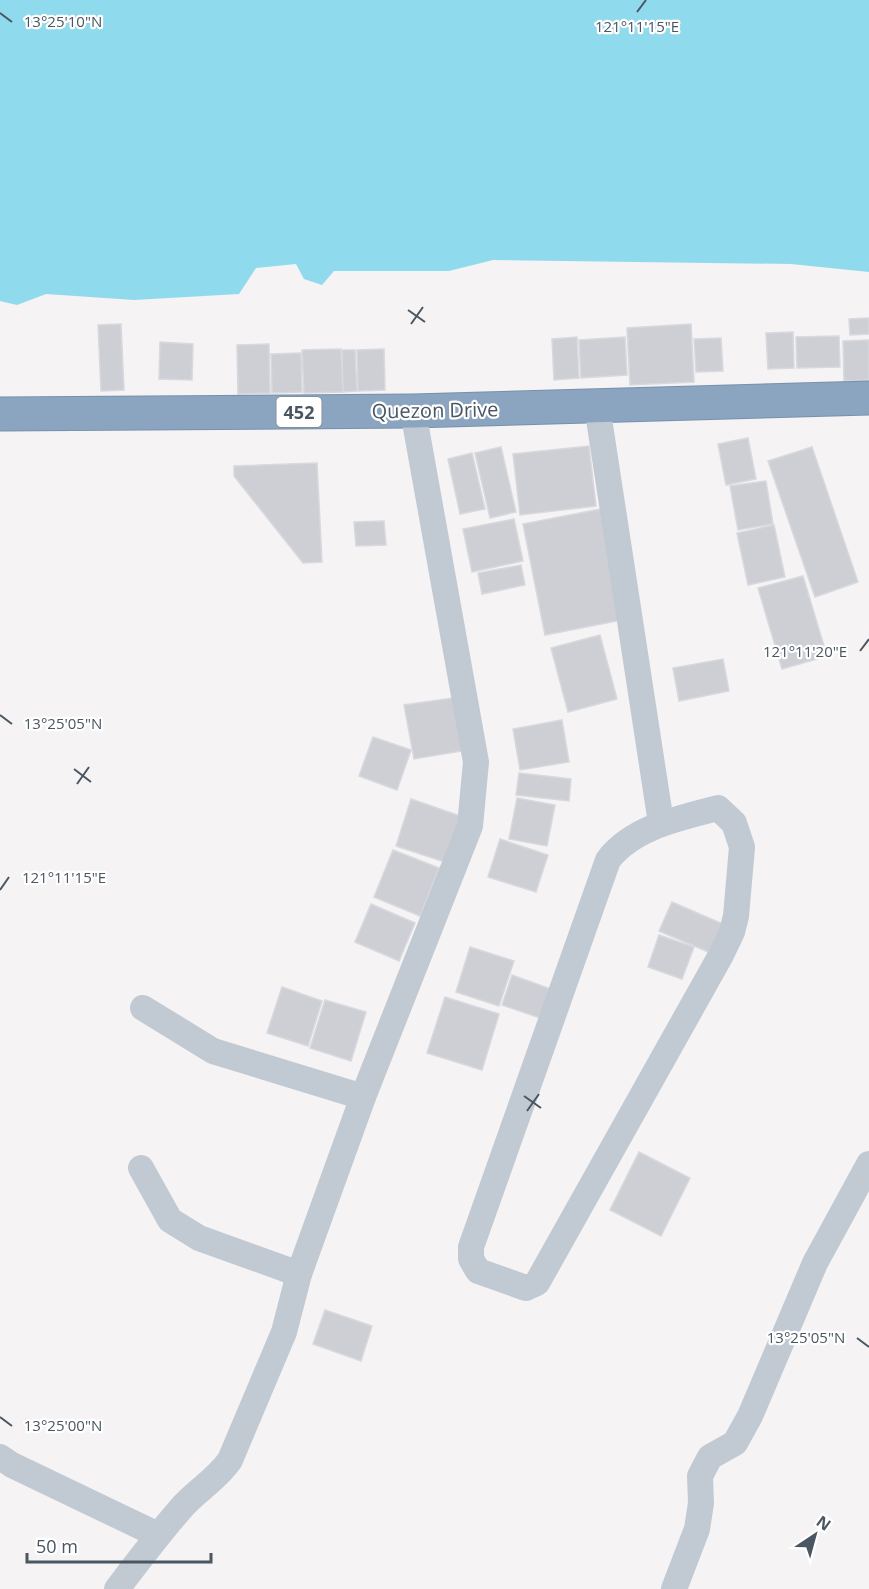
<svg xmlns="http://www.w3.org/2000/svg" width="869" height="1589" viewBox="0 0 869 1589" font-family="'Open Sans',sans-serif">
<rect width="100%" height="100%" fill="#f5f3f3"/>
<!-- water -->
<polygon fill="#90daee" points="0,0 869,0 869,272 791,264 493,260 449,271 334,271 322,285 304,279 296,264 256,268 239,294 134,300 46,294 17,305 0,301"/>
<!-- building -->
<g fill="#cdcfd5" stroke="#d7d9de" stroke-width="1.5">
<polygon points="869,318 869,334 850,335 849,319"/>
<polygon points="121,324 124,390 101,391 98,325"/>
<polygon points="691,324 694,382 630,385 627,328"/>
<polygon points="793,332 794,368 768,369 766,333"/>
<polygon points="839,336 840,367 797,368 796,337"/>
<polygon points="577,337 579,378 554,380 552,339"/>
<polygon points="625,337 627,375 581,378 579,340"/>
<polygon points="721,338 723,371 696,372 694,339"/>
<polygon points="869,340 869,380 844,381 843,341"/>
<polygon points="160,342 193,344 192,380 159,379"/>
<polygon points="269,344 270,393 238,394 237,345"/>
<polygon points="341,349 343,392 304,393 302,350"/>
<polygon points="384,349 385,390 358,391 357,350"/>
<polygon points="342,350 355,350 357,391 343,392"/>
<polygon points="301,353 302,392 272,393 271,354"/>
<polygon points="748,438 756,479 726,485 718,444"/>
<polygon points="589,446 596,506 520,515 513,454"/>
<polygon points="501,447 516,512 490,518 475,453"/>
<polygon points="812,447 858,582 815,597 768,461"/>
<polygon points="472,453 485,509 460,514 448,459"/>
<polygon points="317,463 322,562 303,563 234,476 234,466"/>
<polygon points="766,481 773,524 738,530 730,486"/>
<polygon points="601,509 622,620 545,635 523,524"/>
<polygon points="514,519 523,561 472,572 463,529"/>
<polygon points="384,521 386,545 356,546 354,522"/>
<polygon points="774,525 785,577 748,585 737,533"/>
<polygon points="521,565 525,585 482,594 478,573"/>
<polygon points="803,576 827,656 782,669 758,588"/>
<polygon points="600,635 617,699 568,712 551,648"/>
<polygon points="723,659 729,691 679,701 673,668"/>
<polygon points="453,698 462,751 414,759 404,705"/>
<polygon points="562,720 569,762 520,770 513,729"/>
<polygon points="373,737 411,750 397,790 359,776"/>
<polygon points="519,773 571,779 569,801 516,795"/>
<polygon points="517,798 555,805 547,846 509,839"/>
<polygon points="411,799 466,818 451,864 396,846"/>
<polygon points="500,839 548,855 536,892 488,877"/>
<polygon points="393,850 439,868 420,916 374,897"/>
<polygon points="672,902 725,925 713,954 659,931"/>
<polygon points="371,904 415,923 399,961 355,942"/>
<polygon points="659,935 694,947 682,979 648,967"/>
<polygon points="470,947 514,961 499,1006 456,992"/>
<polygon points="512,975 556,991 546,1020 502,1005"/>
<polygon points="282,987 322,1001 308,1046 267,1033"/>
<polygon points="445,997 499,1014 482,1070 427,1053"/>
<polygon points="325,1000 366,1012 351,1061 310,1048"/>
<polygon points="639,1152 690,1178 661,1236 610,1210"/>
<polygon points="325,1310 372,1326 361,1361 313,1344"/>
</g>
<g fill="none" stroke-linecap="round" stroke-linejoin="round">
<!-- highway casing -->
<g stroke="#7690ad" stroke-width="35">
<polyline id="highway" points="0,414 413,411 869,398"/>
</g>
<!-- minor -->
<g stroke="#c1cad2" stroke-width="26">
<polyline points="597,406 661,823"/>
<path d="M718,808L734,823L742,847L736,916L732,932L721,955L537,1283L526,1288L478,1271L471,1259V1247L608,860C633,827 680,818 718,808Z"/>
<polyline points="143,1008 213,1051 363,1097"/>
<polyline points="141,1168 170,1220 199,1238 299,1274"/>
<polyline points="0,1457 12,1465 158,1535"/>
<path d="M117,1589C139,1560 160,1532 184,1505C199,1489 218,1478 230,1460L284,1332L299,1274L363,1097L470,826L476,762L413,411"/>
<polyline points="674,1589 697,1529 701,1503 700,1476 710,1457 735,1443 750,1416 815,1263 869,1164"/>
</g>
<!-- highway -->
<use href="#highway" stroke="#8ba5c1" stroke-width="33"/>
</g>
<!-- ticks -->
<path fill="none" stroke="#4a5661" stroke-width="2" d="M637,12L646,0M0,13L12,22M408,310L425,322M411,324L423,307M860,651L869,639M0,715L12,724M74,769L91,782M77,784L89,767M0,890L9,877M524,1096L541,1108M527,1111L539,1094M857,1338L869,1347M0,1417L12,1426"/>
<g text-anchor="middle" dominant-baseline="central" stroke-width="4.5" stroke-linejoin="round" paint-order="stroke">
<!-- shield labels -->
<rect fill="#fff" stroke="#808990" stroke-width="1.5" x="276.5" y="397" width="45" height="30" rx="4.5"/>
<g font-size="18" font-weight="bold" fill="#4a5661">
<text x="299" y="412">452</text>
</g>
<!-- street labels -->
<g font-size="20" fill="#4a5661" stroke="#fff">
<text transform="translate(435 410) rotate(-1)">Quezon Drive</text>
</g>
</g>
<g font-size="15" text-anchor="middle" fill="#4a5661" stroke="#fff" stroke-width="4.5" stroke-linejoin="round" paint-order="stroke">
<text x="63" y="27">13°25'10"N</text>
<text x="637" y="32">121°11'15"E</text>
<text x="805" y="657">121°11'20"E</text>
<text x="63" y="729">13°25'05"N</text>
<text x="64" y="883">121°11'15"E</text>
<text x="806" y="1343">13°25'05"N</text>
<text x="63" y="1431">13°25'00"N</text>
</g>
<!-- north arrow -->
<g transform="translate(815 1535) rotate(36)" stroke="#ffffff" stroke-width="4.5" paint-order="stroke">
<path d="M0-4.5L10 22L0 15L-10 22Z" fill="#4a5661"/>
<text y="-9" font-size="16" font-weight="bold" text-anchor="middle" fill="#4a5661">N</text>
</g>
<!-- scale -->
<path d="M27 1553v9h184v-9" fill="none" stroke="#4a5661" stroke-width="3"/>
<text x="36" y="1553" font-size="18" fill="#4a5661" stroke="#ffffff" stroke-width="4.5" paint-order="stroke">50 m</text>
</svg>
